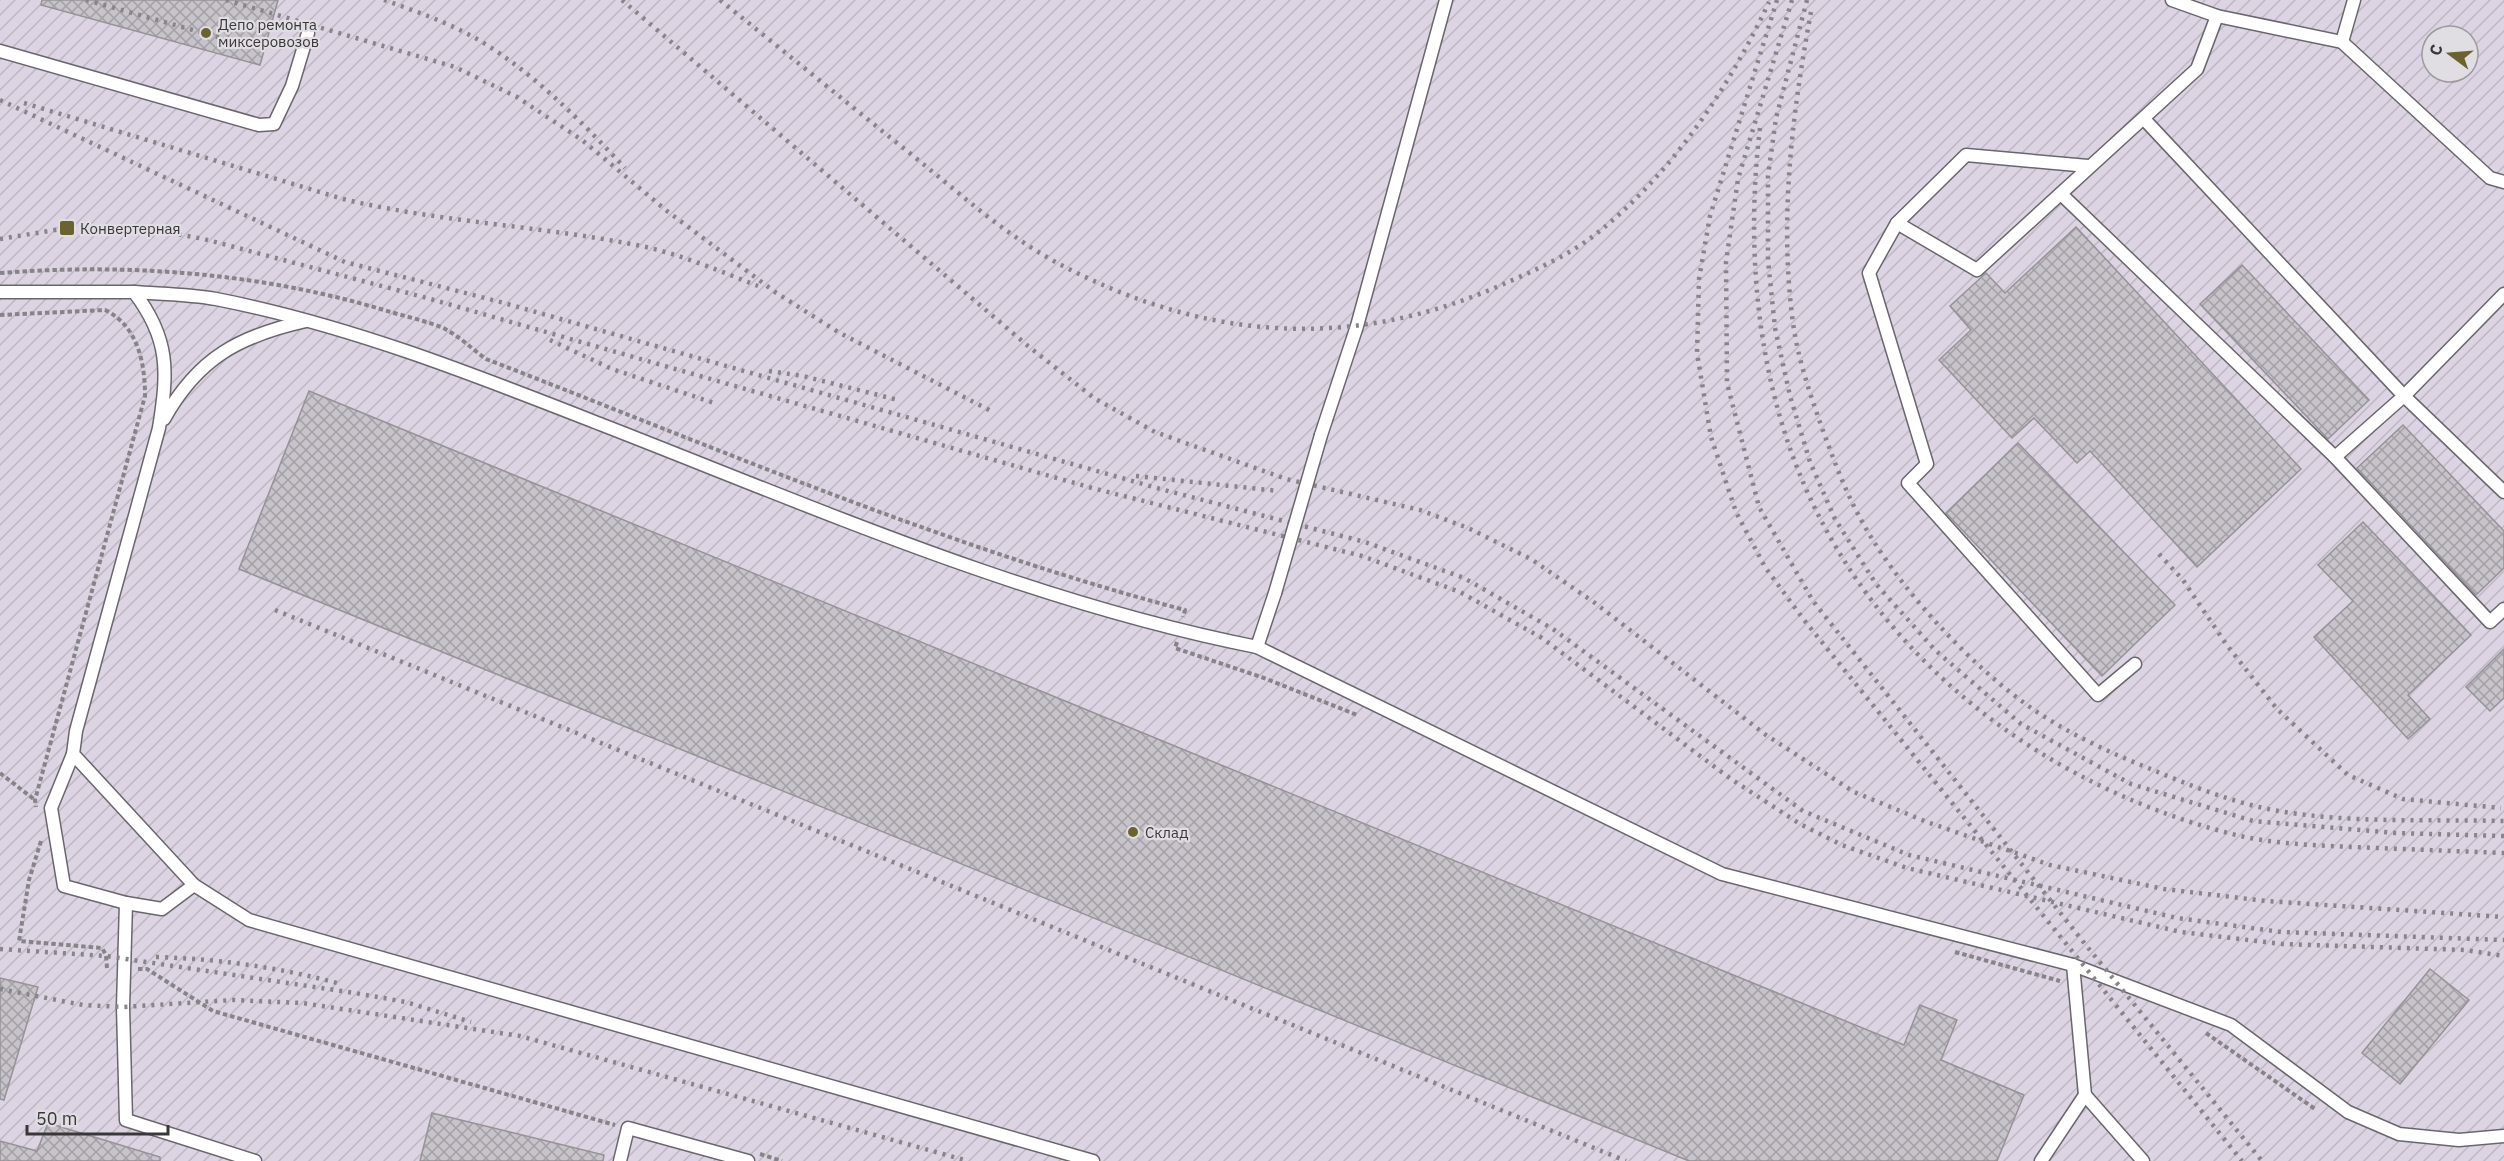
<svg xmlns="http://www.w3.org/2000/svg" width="2504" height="1161" viewBox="0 0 2504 1161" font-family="'IBM Plex Sans',sans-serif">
<defs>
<pattern id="industrial-furrows" width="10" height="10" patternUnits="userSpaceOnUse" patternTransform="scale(1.5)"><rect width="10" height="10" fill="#dcd4e2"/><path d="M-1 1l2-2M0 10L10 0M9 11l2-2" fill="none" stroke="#beb7c3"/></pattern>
<pattern id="building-cross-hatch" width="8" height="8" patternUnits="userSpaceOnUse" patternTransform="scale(1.5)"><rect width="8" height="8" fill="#c7c3ca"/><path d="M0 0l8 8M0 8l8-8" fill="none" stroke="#a39fa5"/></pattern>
</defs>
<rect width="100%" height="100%" fill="#e0dde3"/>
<!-- industrial -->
<path fill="url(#industrial-furrows)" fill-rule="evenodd" d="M0,0H2504V1161H0ZM2432,36H2468V72H2432Z"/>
<!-- building -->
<g fill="url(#building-cross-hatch)" stroke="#959298" stroke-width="1.5">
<polygon points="42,0 278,0 260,65 41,5"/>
<polygon points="2076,227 2301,469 2197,567 2090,451 2077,463 2034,418 2012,438 1939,360 1971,330 1950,306 1986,273 2005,293"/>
<polygon points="2242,265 2369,400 2328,439 2200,304"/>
<polygon points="309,391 1904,1045 1920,1005 1957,1020 1941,1060 2024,1095 1997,1161 1689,1161 239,569"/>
<polygon points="2403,425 2504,531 2504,568 2476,595 2357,468"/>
<polygon points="2018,443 2175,605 2102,676 1946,513"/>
<polygon points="2363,522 2471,635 2408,695 2430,719 2408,739 2314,637 2353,601 2318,565"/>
<polygon points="2504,649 2504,698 2490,711 2466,687"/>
<polygon points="2430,969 2469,1000 2400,1084 2362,1053"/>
<polygon points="0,978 38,987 4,1100 0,1099"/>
<polygon points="432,1113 604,1155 603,1161 420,1161"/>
<polygon points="48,1123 160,1157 160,1161 0,1161 0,1141 37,1151"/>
</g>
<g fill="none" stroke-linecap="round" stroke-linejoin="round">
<!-- service casing -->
<g stroke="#69666c" stroke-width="15">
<g id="service">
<polyline points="2172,0 2217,16 2342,42 2354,0"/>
<polyline points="2342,42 2490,178 2504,182"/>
<polyline points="0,51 259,125 274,124 292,86 308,33"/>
<polyline points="2144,119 2404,396 2504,492"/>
<polyline points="2088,166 1966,155 1897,223 1869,273 1927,464 1908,483 2098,695 2135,664"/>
<polyline points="2061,194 2335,457 2490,622 2504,609"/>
<polyline points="1897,223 1977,270 2197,69 2217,16"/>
<path d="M0,292H134C170,339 168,372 159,428L76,731L73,754L194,885L249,920L1093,1161"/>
<path d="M134,292C161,294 190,294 216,299C349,325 475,375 600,424C816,508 1029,602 1257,647L1722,874L2073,965L2231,1025L2348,1112L2399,1134L2459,1140L2504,1136"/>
<path d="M164,419C198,358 239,336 306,321"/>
<polyline points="1321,435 1357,326 1446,0"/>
<polyline points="2335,457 2404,396 2504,294"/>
<polyline points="1257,647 1275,593"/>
<polyline points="73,754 51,808 64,886 126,903 162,909 194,885"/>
<polyline points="126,903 123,1007 126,1120 255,1161"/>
<polyline points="2073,965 2085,1095 2143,1161"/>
<polyline points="620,1161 628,1128 748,1161"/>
<polyline points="2041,1161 2085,1095"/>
</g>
</g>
<!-- path -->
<g stroke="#868488" stroke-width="4" stroke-dasharray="4.5 3" stroke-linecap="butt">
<path d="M0,273C130,263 260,273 384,310C403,316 423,320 441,327C457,334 472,349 486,359C717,448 945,547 1185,610L1183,617"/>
<path d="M0,315L105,310C138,326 145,363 145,396L35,800L36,807"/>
<polyline points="1177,642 1175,648 1264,678 1357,715"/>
<polyline points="0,773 35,800"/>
<polyline points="41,841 29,880 19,941 102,948 106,955 107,968"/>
<polyline points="1955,952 2060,981"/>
<polyline points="138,969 147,969 213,1011 615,1125"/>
<polyline points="2206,1033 2315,1109"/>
<polyline points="760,1154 782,1161"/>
</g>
<!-- service -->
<use href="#service" stroke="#fff" stroke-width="12"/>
<!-- rail -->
<g stroke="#878589" stroke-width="4.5" stroke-dasharray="3 6" stroke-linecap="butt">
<polyline points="86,0 232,41"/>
<polyline points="226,0 455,67 517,97 582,140 667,211 775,292 838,332 993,412"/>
<path d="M384,0C415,11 447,22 477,39C533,72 581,121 625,168"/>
<polyline points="622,0 1028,346 1094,398 1155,432 1286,479 1420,510 1468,528 1531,559 1595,603 1766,735 1854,792 1927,822 2050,865 2164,889 2266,901 2504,917"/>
<path d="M720,0C786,53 851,106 917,159C964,197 1009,238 1063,266C1206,340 1350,351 1499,286C1531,272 1568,256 1596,234C1671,175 1729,88 1769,2"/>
<polyline points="1777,0 1710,216 1699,279 1697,353 1711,437 1736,512 1765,567 1804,620 2242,1161"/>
<polyline points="1792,0 1738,179 1726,262 1727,383 1759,507 1813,601 2085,944 2262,1161"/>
<polyline points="1807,0 1776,118 1768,176 1768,260 1775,328 1790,396 1810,462 1835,519 1876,584 1935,650 2021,724 2131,784 2253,821 2395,833 2504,836"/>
<path d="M1811,12C1792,115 1779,219 1793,323C1798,359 1810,394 1822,428C1833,458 1844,488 1859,516C1893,581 1964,659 2023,702C2062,731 2108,752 2153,770C2189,785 2229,801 2268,809C2343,824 2428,819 2504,821"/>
<polyline points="0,100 345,262 504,303 1164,490 1365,542 1464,578 1553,629 1803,811 1909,855 2177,918 2281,932 2504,940"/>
<path d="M24,103L343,199C443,223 546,226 646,247C685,256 722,272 758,286"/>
<path d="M1760,128C1744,260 1759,404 1823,524C1906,681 2060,790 2232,834C2271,844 2312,845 2352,847C2403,849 2453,851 2504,853"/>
<polyline points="0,239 67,228 149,229 204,239 427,298 1092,488 1362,556 1460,592 1542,638 1731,779 1800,824 1842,845 1907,868 2181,932 2282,944 2465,950 2504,956"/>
<polyline points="550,340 612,369 717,404"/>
<polyline points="769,371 803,376 898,400"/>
<polyline points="1136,476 1279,491"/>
<polyline points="2159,554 2183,580 2226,644 2277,709 2348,775 2403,799 2501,808"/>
<polyline points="275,610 1626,1161"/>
<polyline points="0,949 106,956 355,993 406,1002 471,1022"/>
<path d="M156,957C219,959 277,967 337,983"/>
<polyline points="0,989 83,1005 123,1007 233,1000 302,1003 520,1036 968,1161"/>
</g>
<!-- service-bridge casing -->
<g stroke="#69666c" stroke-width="15" stroke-linecap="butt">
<polyline id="service-bridge" points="1275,593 1321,435"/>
</g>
<!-- service-bridge -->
<use href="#service-bridge" stroke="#fff" stroke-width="12"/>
</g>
<!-- markers -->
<g fill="#6a622f" stroke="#e0dde3" stroke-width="2">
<circle cx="206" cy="33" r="6"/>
<rect x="59" y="220" width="16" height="16" rx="3"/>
<circle cx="1133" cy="832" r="6"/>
</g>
<g text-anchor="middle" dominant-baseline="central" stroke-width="4.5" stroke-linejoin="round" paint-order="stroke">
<!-- poi labels -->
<g font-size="15" fill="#39373a" stroke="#e0dde3" text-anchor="start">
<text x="218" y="24">Депо ремонта<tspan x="218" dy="17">миксеровозов</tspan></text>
<text x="80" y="228">Конвертерная</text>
<text x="1145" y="832">Склад</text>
</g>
</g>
<!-- north arrow -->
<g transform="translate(2450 54) rotate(286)"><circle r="28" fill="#e0dde3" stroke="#9d9b9f" stroke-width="1.5"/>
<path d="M0-4.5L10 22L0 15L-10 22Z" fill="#6a622f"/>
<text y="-9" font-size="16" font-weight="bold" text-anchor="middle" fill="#39373a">С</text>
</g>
<!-- scale -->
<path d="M27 1125v9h141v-9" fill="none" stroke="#39373a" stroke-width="3"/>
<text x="36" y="1125" font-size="18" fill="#39373a" stroke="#e0dde3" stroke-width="4.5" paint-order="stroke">50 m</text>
</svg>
